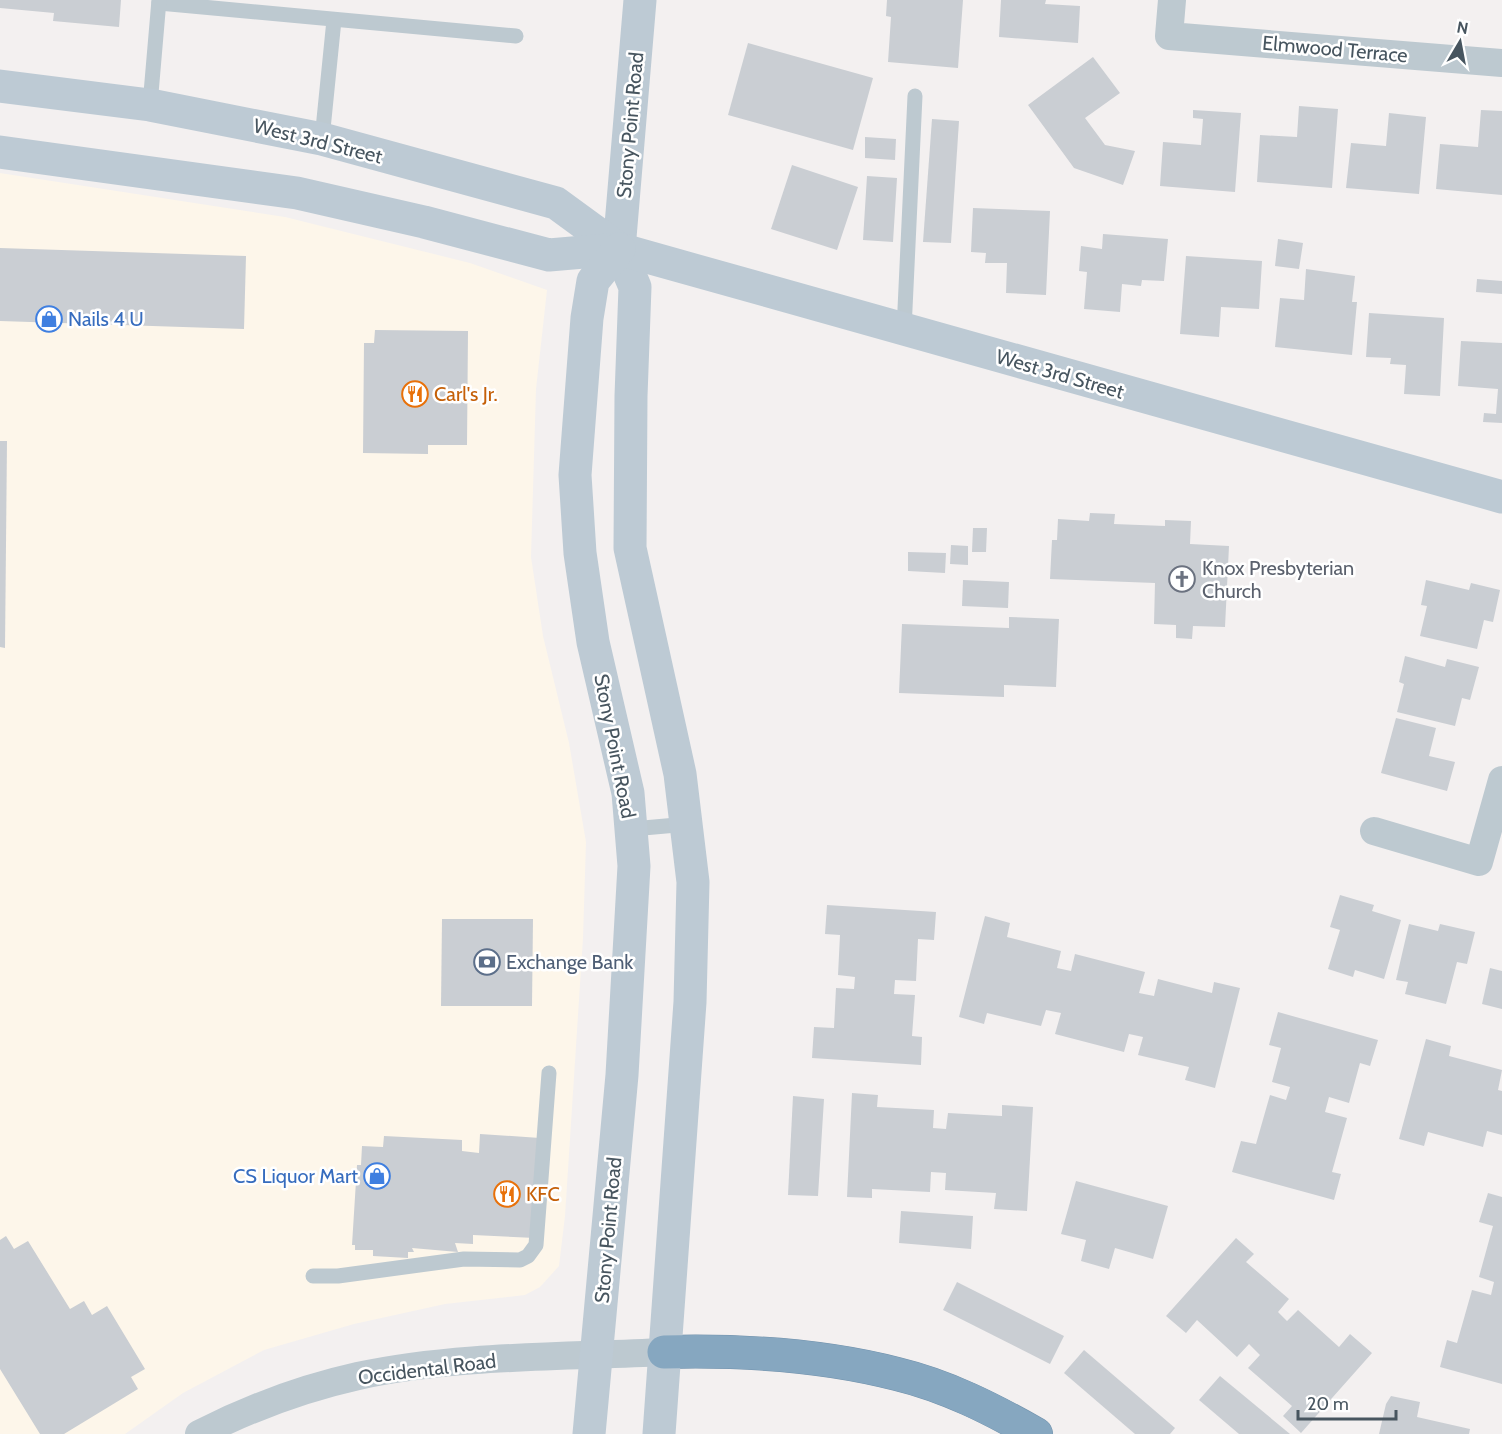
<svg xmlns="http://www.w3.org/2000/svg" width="1502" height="1434" viewBox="0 0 1502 1434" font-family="Cabin,sans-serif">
<rect width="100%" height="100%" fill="#f3f0f0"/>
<!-- commercial -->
<polygon fill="#fdf6ea" points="0,173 285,217 470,263 547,290 536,389 531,557 543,636 569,743 586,842 583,938 565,1216 559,1266 540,1287 525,1295 445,1304 354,1324 264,1350 183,1393 125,1434 0,1434"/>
<!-- building -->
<g fill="#caced3">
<polygon points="0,0 121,0 119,27 53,21 54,13 0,8"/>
<polygon points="887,0 963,0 958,68 888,62 891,17 886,16"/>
<polygon points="1001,0 1046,0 1045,4 1080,6 1078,43 999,37"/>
<polygon points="748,43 873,78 853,150 728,115"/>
<polygon points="1093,57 1120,93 1085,118 1105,145 1135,151 1123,185 1074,168 1028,105"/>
<polygon points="1299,106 1338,109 1332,188 1257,182 1260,135 1297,137"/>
<polygon points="1193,110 1241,113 1235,192 1160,186 1163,142 1201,145 1203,119 1193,118"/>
<polygon points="1481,110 1502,111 1502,195 1436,189 1440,144 1478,147"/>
<polygon points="1389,113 1426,117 1419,194 1346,188 1351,143 1386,146"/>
<polygon points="932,119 959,121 951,243 923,242"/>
<polygon points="865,137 896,139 895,160 865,158"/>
<polygon points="792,165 858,187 837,250 771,229"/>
<polygon points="867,176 897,178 893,242 863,240"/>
<polygon points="973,208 1050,211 1046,295 1006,293 1007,263 985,263 986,253 971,252"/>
<polygon points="1103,234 1168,239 1164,281 1142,280 1141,286 1122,284 1120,312 1084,309 1087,272 1079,271 1081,246 1102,249"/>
<polygon points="1278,239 1303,243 1299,269 1275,266"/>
<polygon points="0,248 246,256 244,329 0,321"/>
<polygon points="1186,256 1262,261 1259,309 1221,307 1219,337 1180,334"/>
<polygon points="1306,269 1355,276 1352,302 1357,302 1352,355 1275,347 1280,298 1304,300"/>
<polygon points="1477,279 1502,281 1502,294 1476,292"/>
<polygon points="1369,313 1444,318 1440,396 1404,394 1406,365 1390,364 1391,358 1366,357"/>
<polygon points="375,330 468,331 467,445 428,445 428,454 363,453 364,343 374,343"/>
<polygon points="1461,341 1502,343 1502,423 1483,422 1484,413 1496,414 1498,389 1458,386"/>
<polygon points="0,441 7,441 5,648 0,647"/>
<polygon points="1090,513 1115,514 1114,524 1165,526 1165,520 1191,521 1190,544 1229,546 1225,627 1193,626 1192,639 1176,638 1176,625 1154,624 1155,583 1050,579 1052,540 1057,540 1058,519 1089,521"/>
<polygon points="973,528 987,528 986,552 972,552"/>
<polygon points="951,545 968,546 968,565 950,564"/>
<polygon points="908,552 946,553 945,573 908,571"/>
<polygon points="963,580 1009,582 1008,608 962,606"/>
<polygon points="1426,580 1469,590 1471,583 1500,590 1493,622 1484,620 1477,649 1420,636 1427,606 1421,605"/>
<polygon points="1009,617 1059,619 1056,687 1004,685 1004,697 899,693 902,624 1009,628"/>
<polygon points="1405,656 1445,667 1447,659 1479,667 1470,700 1462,698 1455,726 1397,712 1404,684 1399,682"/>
<polygon points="1396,718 1436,728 1429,756 1455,762 1447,791 1381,773"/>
<polygon points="1340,895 1374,905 1372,911 1401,920 1384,979 1355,970 1353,977 1328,969 1340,930 1330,927"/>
<polygon points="827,905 936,912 934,940 918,939 916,981 895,980 894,994 915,995 912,1036 922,1037 921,1065 812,1058 814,1027 834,1028 836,988 854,989 855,977 838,975 840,935 825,934"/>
<polygon points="985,916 1010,923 1007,937 1061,951 1057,968 1071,971 1075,954 1145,972 1139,993 1154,996 1158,979 1212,993 1214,982 1240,988 1215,1088 1185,1080 1189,1067 1138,1055 1143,1037 1129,1034 1124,1052 1055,1034 1061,1013 1046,1010 1041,1026 987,1013 984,1024 959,1017"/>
<polygon points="442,919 533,919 532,1006 441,1006"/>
<polygon points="1409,924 1438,931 1440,924 1475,932 1467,964 1457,962 1446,1004 1405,994 1408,982 1396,980"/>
<polygon points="1490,968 1502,971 1502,1009 1482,1004"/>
<polygon points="1278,1012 1378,1040 1370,1066 1360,1063 1349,1103 1329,1097 1325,1112 1347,1118 1332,1172 1341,1174 1334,1200 1232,1172 1241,1141 1256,1144 1270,1095 1286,1100 1290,1087 1272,1082 1281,1048 1269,1045"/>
<polygon points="1426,1039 1451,1046 1449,1056 1502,1070 1498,1090 1502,1091 1502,1135 1487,1131 1483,1147 1428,1132 1424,1146 1399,1139"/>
<polygon points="852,1093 878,1095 877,1107 934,1110 933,1128 946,1129 948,1113 1002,1116 1002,1105 1033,1107 1027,1211 994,1209 996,1193 945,1190 946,1173 931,1172 930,1192 872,1189 872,1198 847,1197"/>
<polygon points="793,1096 824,1099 818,1196 788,1195"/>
<polygon points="480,1134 540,1138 535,1238 473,1235 473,1244 455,1243 458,1252 412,1248 414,1252 408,1252 408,1258 373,1256 373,1250 355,1250 355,1245 352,1245 357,1165 361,1165 362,1146 383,1147 384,1136 462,1140 462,1151 479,1153"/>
<polygon points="1076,1181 1168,1206 1153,1259 1115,1248 1109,1269 1081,1261 1086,1240 1061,1234"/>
<polygon points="1488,1193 1502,1197 1502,1384 1440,1367 1447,1340 1457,1343 1472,1290 1491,1295 1494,1282 1479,1277 1493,1226 1479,1222"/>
<polygon points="901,1211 973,1216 971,1249 899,1243"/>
<polygon points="6,1236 14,1249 28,1241 70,1309 84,1301 92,1315 107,1306 145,1369 131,1377 138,1389 64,1434 40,1434 0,1369 0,1240"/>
<polygon points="1236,1238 1254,1254 1246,1262 1289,1299 1278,1312 1287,1321 1298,1310 1339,1347 1350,1334 1372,1353 1301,1433 1283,1416 1292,1406 1248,1368 1260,1355 1249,1344 1237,1357 1197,1320 1186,1333 1166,1316"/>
<polygon points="957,1282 1064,1336 1050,1364 943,1310"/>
<polygon points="1084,1350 1175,1428 1170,1434 1135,1434 1064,1373"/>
<polygon points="1220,1376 1290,1434 1239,1434 1199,1400"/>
<polygon points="1391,1396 1420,1402 1417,1417 1470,1429 1469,1434 1379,1434 1386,1404"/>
</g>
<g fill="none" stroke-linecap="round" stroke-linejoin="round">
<!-- highway casing -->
<g stroke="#7292ac" stroke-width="34">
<path id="highway" d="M664,1352C741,1350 823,1355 897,1374C947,1386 992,1409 1036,1434"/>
</g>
<!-- lane -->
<g stroke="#bdc9d0" stroke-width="15">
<polyline points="159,3 516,36"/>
<polyline points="150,105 159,0"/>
<polyline points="322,139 334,20"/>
<polyline points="904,330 915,96"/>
<polyline points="632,829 688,824"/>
<polyline points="313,1276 338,1276 464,1259 520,1260 528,1256 536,1245 549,1073"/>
</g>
<!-- street -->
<g stroke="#bdc9d0" stroke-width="28">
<polyline points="1172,0 1169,36 1502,63"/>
<polyline points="1374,831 1479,862 1502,780"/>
<path d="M199,1434C248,1409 304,1388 358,1376C454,1355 566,1357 664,1352"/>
</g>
<!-- secondary -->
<g stroke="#bdcad4" stroke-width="33">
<polyline points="640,0 619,249 635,287 631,396 630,548 680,774 693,882 690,1002 659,1434"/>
<polyline points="0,86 150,105 322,139 556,203 619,249 1502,497"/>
<polyline points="0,152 297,193 424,222 549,255 619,249"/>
<polyline points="589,1434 622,1075 634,866 628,793 593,642 580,553 575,475 587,318 593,281 619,249"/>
</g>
<!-- highway -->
<use href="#highway" stroke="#86a7c0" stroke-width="33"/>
</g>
<!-- icons -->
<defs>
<g id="shop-ring" transform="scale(1.35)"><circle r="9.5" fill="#fff" stroke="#3f7fe0" stroke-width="1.5"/><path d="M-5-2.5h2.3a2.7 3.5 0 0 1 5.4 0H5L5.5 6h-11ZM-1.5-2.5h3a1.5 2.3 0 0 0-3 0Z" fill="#3f7fe0"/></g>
<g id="restaurant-ring" transform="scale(1.35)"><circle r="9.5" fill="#fff" stroke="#e8710a" stroke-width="1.5"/><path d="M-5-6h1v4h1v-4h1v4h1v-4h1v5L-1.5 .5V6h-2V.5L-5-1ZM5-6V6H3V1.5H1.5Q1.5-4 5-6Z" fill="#e8710a"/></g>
<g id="church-ring" transform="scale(1.35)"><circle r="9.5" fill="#fff" stroke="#6b7280" stroke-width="1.5"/><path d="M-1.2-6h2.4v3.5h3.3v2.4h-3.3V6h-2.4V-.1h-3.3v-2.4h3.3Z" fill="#6b7280"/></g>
<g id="bank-ring" transform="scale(1.35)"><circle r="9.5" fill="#fff" stroke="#5c6f8a" stroke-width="1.5"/><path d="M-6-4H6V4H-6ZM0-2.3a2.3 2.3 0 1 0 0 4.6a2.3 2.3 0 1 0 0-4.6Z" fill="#5c6f8a"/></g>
</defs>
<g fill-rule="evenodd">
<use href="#shop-ring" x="49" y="319"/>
<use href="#restaurant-ring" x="415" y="394"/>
<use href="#church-ring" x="1182" y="579"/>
<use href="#bank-ring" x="487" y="962"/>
<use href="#shop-ring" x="377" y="1176"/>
<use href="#restaurant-ring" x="507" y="1194"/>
</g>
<g text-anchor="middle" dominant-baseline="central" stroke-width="5" stroke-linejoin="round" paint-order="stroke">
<!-- street labels -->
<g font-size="20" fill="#47555f" stroke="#fff">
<text transform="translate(1335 49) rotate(5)">Elmwood Terrace</text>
<text transform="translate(630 125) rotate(-85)">Stony Point Road</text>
<text transform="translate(318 141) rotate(14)">West 3rd Street</text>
<text transform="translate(1060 374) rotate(16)">West 3rd Street</text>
<text transform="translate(615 746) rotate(79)">Stony Point Road</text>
<text transform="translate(608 1230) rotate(-85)">Stony Point Road</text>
<text transform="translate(427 1369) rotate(-7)">Occidental Road</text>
</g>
<!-- shop labels -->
<g font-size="20" fill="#366cbe" stroke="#fff" text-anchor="start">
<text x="68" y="319">Nails 4 U</text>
<text x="358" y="1176" text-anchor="end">CS Liquor Mart</text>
</g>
<!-- food labels -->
<g font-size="20" fill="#c56008" stroke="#fff" text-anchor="start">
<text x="434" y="394">Carl's Jr.</text>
<text x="526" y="1194">KFC</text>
</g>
<!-- worship labels -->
<g font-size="20" fill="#5b616d" stroke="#fff" text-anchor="start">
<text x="1202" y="568">Knox Presbyterian<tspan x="1202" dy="23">Church</tspan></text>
</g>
<!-- service labels -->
<g font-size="20" fill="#4e5e75" stroke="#fff" text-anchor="start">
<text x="506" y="962">Exchange Bank</text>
</g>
</g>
<!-- north arrow -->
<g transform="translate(1460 42) rotate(10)" stroke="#ffffff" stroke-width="4.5" paint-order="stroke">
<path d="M0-4.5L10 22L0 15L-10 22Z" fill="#47555f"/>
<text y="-9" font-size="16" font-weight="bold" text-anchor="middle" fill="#47555f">N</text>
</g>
<!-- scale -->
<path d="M1298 1410v9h98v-9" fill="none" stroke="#47555f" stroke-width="3"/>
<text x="1307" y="1410" font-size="18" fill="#47555f" stroke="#ffffff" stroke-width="4.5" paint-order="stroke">20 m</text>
</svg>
